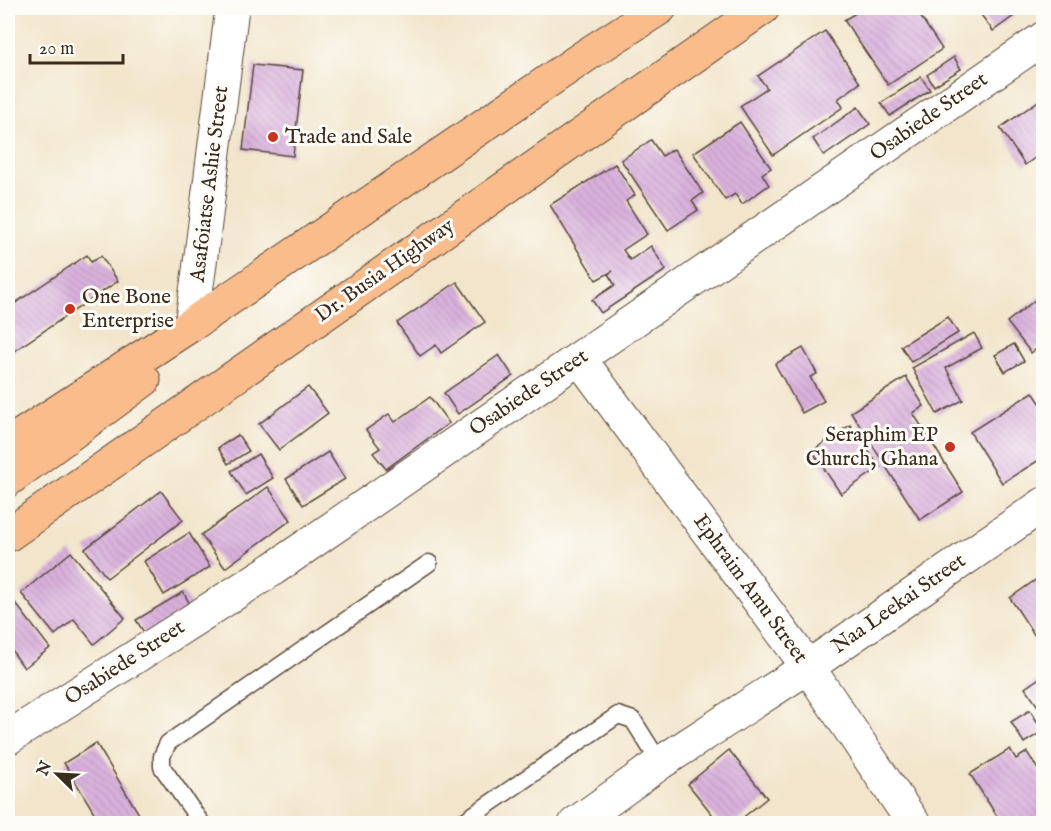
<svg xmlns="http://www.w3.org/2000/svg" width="1051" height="831" viewBox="0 0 1051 831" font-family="'IM FELL English',serif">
<defs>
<pattern id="building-back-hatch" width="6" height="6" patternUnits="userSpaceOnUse" patternTransform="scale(1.5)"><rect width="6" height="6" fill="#d9b1dd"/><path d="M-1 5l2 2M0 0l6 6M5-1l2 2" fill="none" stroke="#bb98bd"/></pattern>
</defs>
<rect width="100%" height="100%" fill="#fdfcf7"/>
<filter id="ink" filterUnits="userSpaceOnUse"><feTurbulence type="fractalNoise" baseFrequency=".0167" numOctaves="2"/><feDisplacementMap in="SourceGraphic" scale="12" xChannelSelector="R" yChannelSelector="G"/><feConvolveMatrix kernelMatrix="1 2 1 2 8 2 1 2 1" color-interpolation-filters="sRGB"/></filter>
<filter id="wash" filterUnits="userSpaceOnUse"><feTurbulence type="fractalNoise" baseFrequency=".008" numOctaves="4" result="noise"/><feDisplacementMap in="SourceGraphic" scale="24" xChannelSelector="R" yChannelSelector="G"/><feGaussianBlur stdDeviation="1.35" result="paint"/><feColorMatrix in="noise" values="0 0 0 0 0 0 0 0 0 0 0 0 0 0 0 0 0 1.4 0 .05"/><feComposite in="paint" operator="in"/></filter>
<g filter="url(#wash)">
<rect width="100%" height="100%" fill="#f2e5cb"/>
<g id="blocks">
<!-- building -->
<g fill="url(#building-back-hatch)">
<polygon points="864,8 915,8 942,49 888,85 844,20"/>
<polygon points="976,8 1025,8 993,31"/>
<polygon points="825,31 860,83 838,99 843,107 773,155 740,106 767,88 758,76"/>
<polygon points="954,57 961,69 934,86 927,75"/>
<polygon points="253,65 303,70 293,156 243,150"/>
<polygon points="921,77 930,90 890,116 881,103"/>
<polygon points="1044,97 1044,151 1025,165 1000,128"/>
<polygon points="858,107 870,124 824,156 813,139"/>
<polygon points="740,122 771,168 762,174 769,185 742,204 735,194 725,200 693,153"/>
<polygon points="651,140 662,156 674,149 703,193 692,201 698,210 668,230 621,160"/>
<polygon points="615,164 635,195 626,201 647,234 623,250 630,260 651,246 666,270 601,313 592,300 615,285 608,274 613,271 596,280 550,205"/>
<polygon points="87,255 91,262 101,256 118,281 8,355 8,308"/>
<polygon points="457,282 485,322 441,353 436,345 420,356 397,323"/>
<polygon points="1044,293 1044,343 1031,353 1007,322"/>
<polygon points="948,317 958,333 911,362 901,346"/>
<polygon points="974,333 982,348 946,368 963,400 937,414 912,368"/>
<polygon points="1014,344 1024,361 1005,372 995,355"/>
<polygon points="803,348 817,374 810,377 824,401 802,413 775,364"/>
<polygon points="499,355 513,376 458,414 444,393"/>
<polygon points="906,377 924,406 913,413 963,492 920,520 851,412"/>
<polygon points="308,387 328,413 279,450 259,424"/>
<polygon points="1033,392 1044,409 1044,457 1002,483 970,432"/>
<polygon points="430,397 449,423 386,469 373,453 380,448 366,430 389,414 395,422"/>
<polygon points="850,425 880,467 841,494 812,451"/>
<polygon points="238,435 249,451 228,464 218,448"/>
<polygon points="328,452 345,479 303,505 286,479"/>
<polygon points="258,454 273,478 246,495 231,471"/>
<polygon points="268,487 291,520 225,568 201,535"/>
<polygon points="161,491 183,520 107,578 85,549"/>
<polygon points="189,533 210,567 164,595 144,561"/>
<polygon points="71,552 125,618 94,644 74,619 55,635 21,593"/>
<polygon points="1044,574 1044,630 1035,636 1010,598"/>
<polygon points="183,592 191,606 145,634 136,620"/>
<polygon points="10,596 50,648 24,668 8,645 8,597"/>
<polygon points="1044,675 1044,715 1025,688"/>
<polygon points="1030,710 1043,731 1024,743 1011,722"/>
<polygon points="96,743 145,824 101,824 64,763"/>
<polygon points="1010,749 1016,759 1027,752 1044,779 1044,824 1002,824 970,774"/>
<polygon points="729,750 767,798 735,824 720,824 688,784"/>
</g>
</g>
</g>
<g filter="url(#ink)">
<use href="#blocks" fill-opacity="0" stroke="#564638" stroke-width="1.5"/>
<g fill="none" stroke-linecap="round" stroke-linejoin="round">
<!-- service casing -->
<g stroke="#564638" stroke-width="19">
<g id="service">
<polyline points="202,824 162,767 162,756 168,743 429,563"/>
<polyline points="460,824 618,715 633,720 660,763"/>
</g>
</g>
<!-- minor casing -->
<g stroke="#564638" stroke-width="35">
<g id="minor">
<polyline points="191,325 199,271 232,8"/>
<polyline points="580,359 808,667 914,824"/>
<polyline points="8,738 273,569 1044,38"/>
<polyline points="575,824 660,763 808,667 1044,504"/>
</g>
</g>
<!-- trunk casing -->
<g stroke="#564638" stroke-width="35">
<g id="trunk">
<polyline points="8,444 191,325 588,54 660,8"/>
<polyline points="8,480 144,380"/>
<polyline points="8,535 763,8"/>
</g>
</g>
<!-- service -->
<use href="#service" stroke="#fff" stroke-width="16"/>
<!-- minor -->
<use href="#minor" stroke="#fff" stroke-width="33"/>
<!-- trunk -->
<use href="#trunk" stroke="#fabc8b" stroke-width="33"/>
</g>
</g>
<!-- markers -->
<g fill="#c8321e" stroke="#fdfcf7" stroke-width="2">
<circle cx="273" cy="137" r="6"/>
<circle cx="70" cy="309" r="6"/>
<circle cx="950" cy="447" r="6"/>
</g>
<g text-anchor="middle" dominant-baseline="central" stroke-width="6" stroke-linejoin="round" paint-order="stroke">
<!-- street labels -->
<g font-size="21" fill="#3b2a1e" stroke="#fdfcf7">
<text transform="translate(929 117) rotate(-35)">Osabiede Street</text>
<text transform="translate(210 184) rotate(-83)">Asafoiatse Ashie Street</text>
<text transform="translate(385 271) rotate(-35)">Dr. Busia Highway</text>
<text transform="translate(529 393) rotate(-34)">Osabiede Street</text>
<text transform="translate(750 589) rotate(54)">Ephraim Amu Street</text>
<text transform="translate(899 604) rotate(-35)">Naa Leekai Street</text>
<text transform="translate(125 663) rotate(-33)">Osabiede Street</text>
</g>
<!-- poi labels -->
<g font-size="21" fill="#3b2a1e" stroke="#fdfcf7" text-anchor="start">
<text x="285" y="137">Trade and Sale</text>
<text x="82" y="297">One Bone<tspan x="82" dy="24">Enterprise</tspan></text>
<text x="938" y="435" text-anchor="end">Seraphim EP<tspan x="938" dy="24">Church, Ghana</tspan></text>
</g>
</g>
<!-- margin -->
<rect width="1051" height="831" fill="none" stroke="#fdfcf7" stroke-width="30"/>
<!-- north arrow -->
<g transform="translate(57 774) rotate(294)" stroke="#fdfcf7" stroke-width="4.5" paint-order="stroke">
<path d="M0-4.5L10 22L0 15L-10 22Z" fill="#3b2a1e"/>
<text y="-9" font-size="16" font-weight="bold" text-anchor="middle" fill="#3b2a1e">N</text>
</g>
<!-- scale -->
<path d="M30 54v9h93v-9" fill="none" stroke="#3b2a1e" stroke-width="3"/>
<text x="39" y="54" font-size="18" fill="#3b2a1e" stroke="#fdfcf7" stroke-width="4.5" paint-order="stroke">20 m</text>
</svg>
